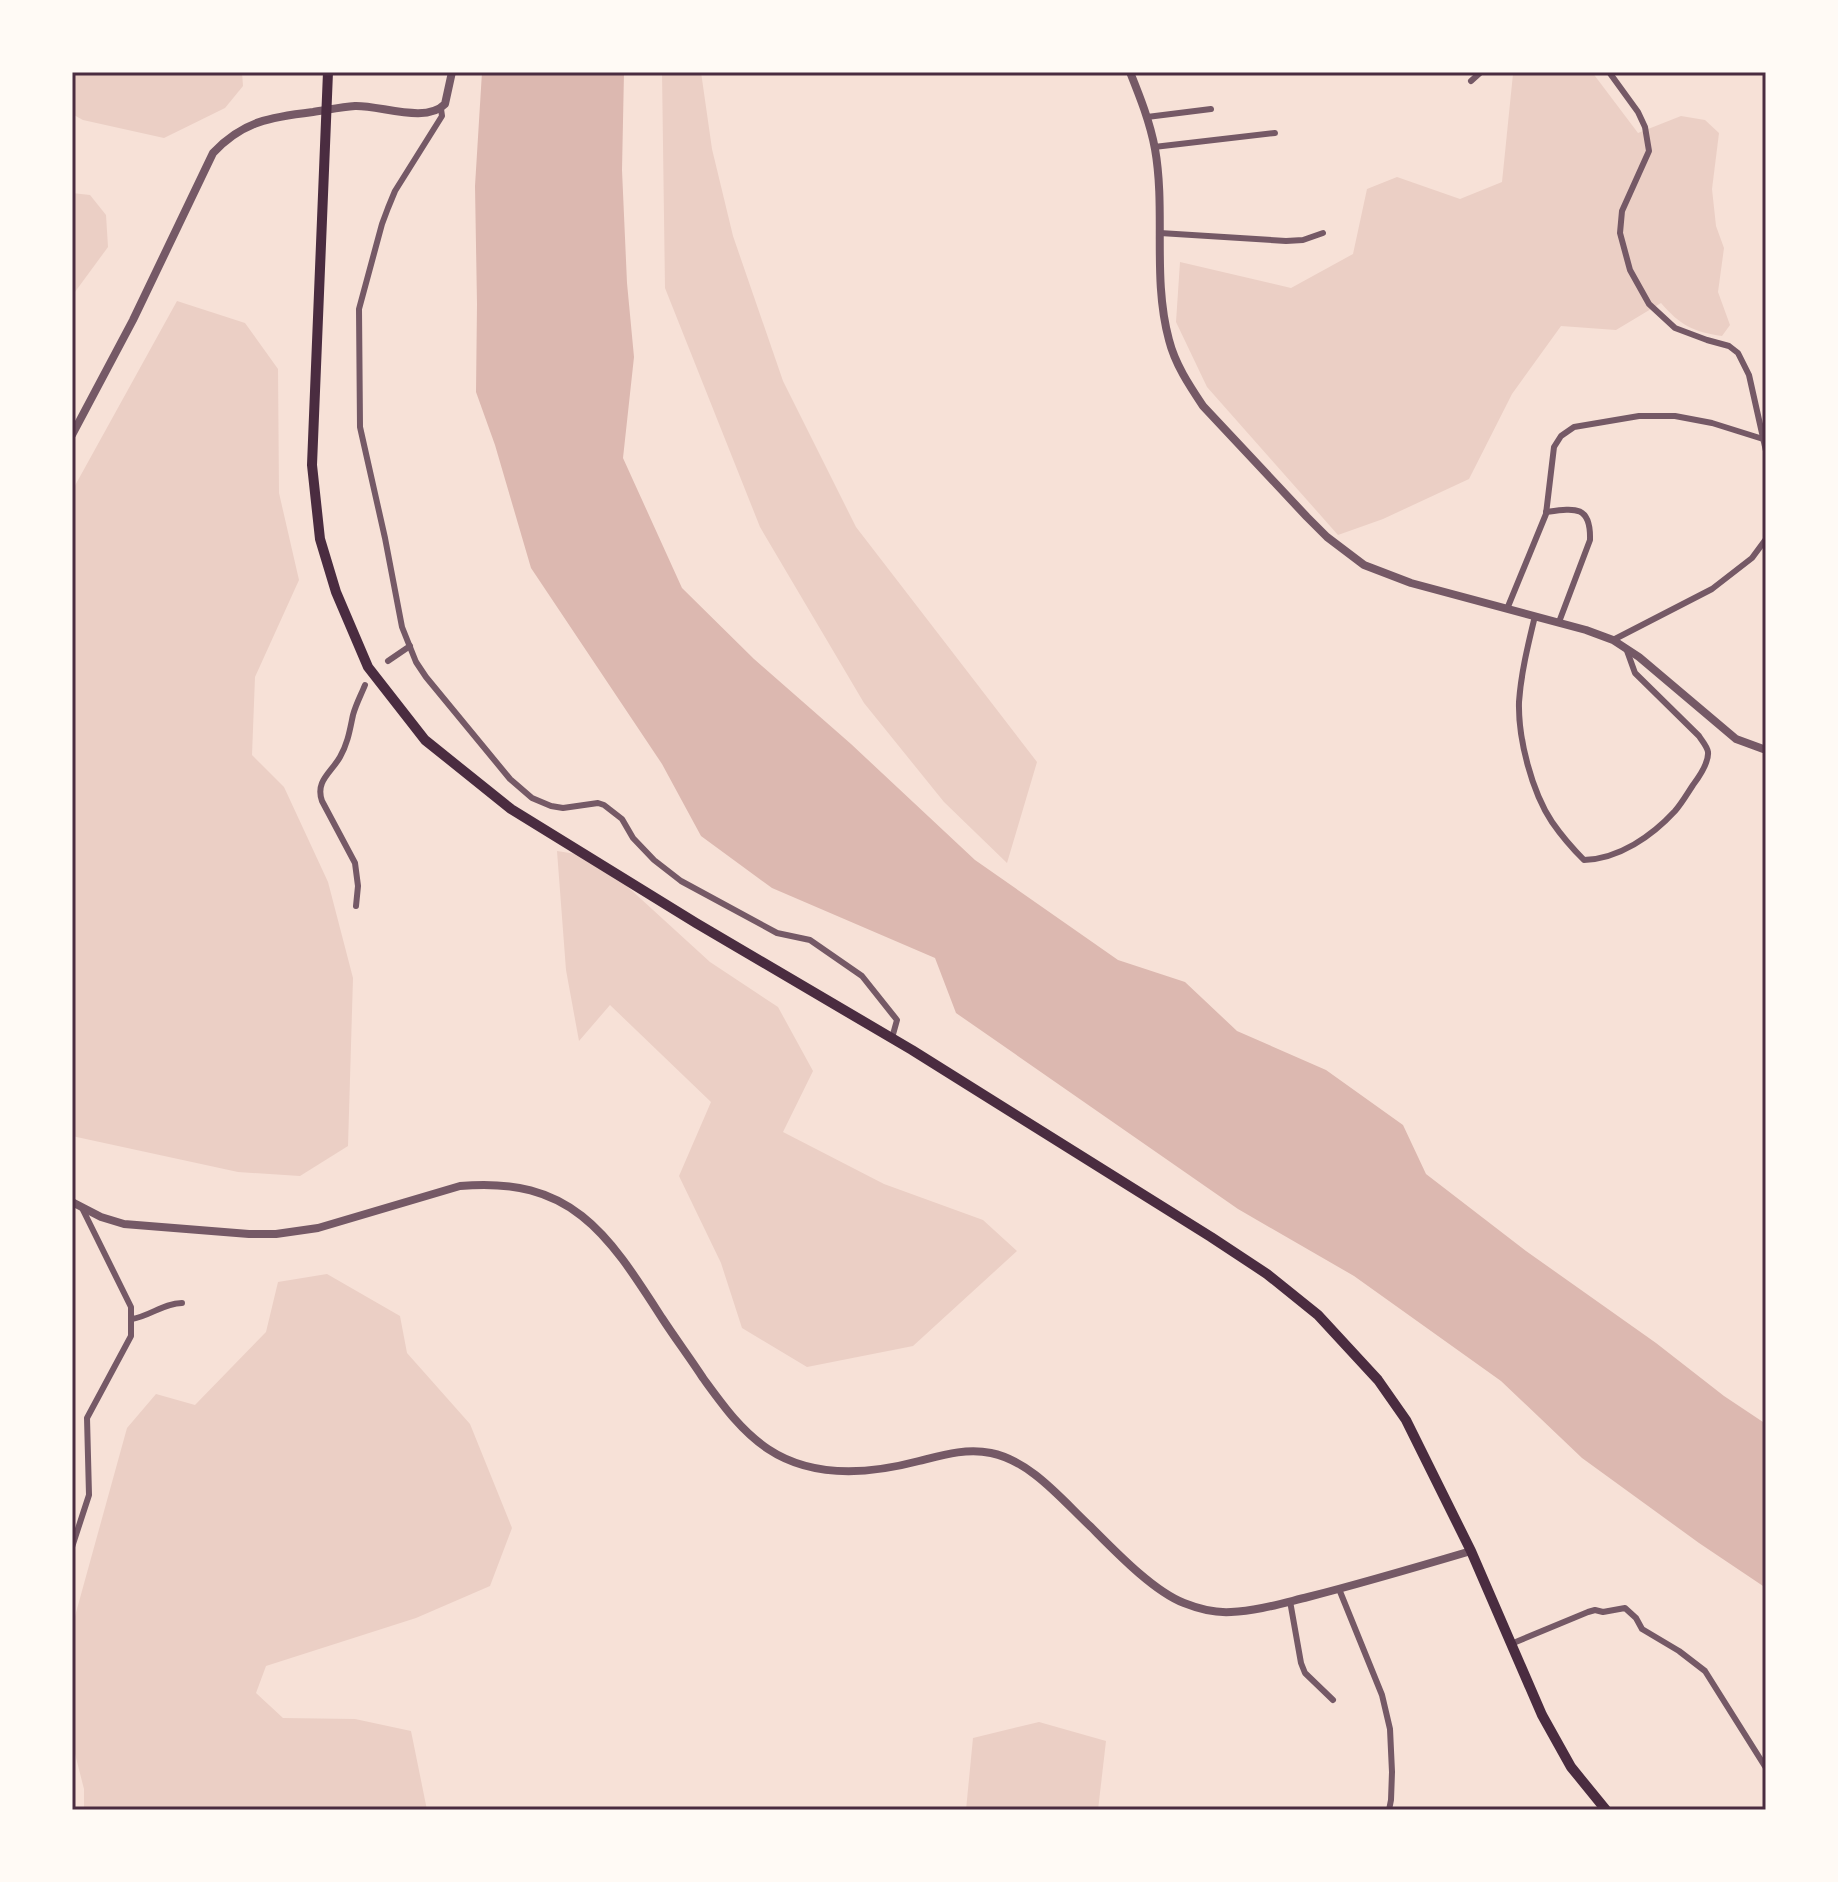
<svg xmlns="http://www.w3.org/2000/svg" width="1838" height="1882" viewBox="0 0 1838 1882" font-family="Cabin,sans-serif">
<rect width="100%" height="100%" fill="#f7e1d7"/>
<!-- green -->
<g fill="#ebcfc5">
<polygon points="72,72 242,72 243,86 225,108 164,138 83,120 72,114"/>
<polygon points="662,72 701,72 712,149 733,236 783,381 856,527 1037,762 1007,863 944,802 864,703 760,527 665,288"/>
<path d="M1520,72H1592L1638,133L1681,116L1705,120L1719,133L1712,189L1716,226L1724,248L1718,292L1730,325L1722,336C1693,332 1680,325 1661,303L1616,330L1561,326L1512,394L1469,479L1383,519L1338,535L1207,387L1176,322L1180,262L1291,288L1353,254L1367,189L1397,177L1460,199L1502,182L1513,74Z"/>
<polygon points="72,193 90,195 106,215 108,247 72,296"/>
<polygon points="177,301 245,323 278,369 279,493 299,580 255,677 252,755 284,787 328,882 353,978 348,1146 300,1176 238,1172 72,1136 72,491"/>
<polygon points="557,851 595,857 710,962 778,1007 813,1071 783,1132 884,1184 983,1220 1017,1251 913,1346 807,1367 742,1328 721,1263 679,1176 711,1102 610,1005 579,1041 566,970"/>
<polygon points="327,1274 400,1316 407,1353 470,1424 512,1528 490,1586 416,1618 266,1666 256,1693 283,1718 355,1719 411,1731 427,1810 84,1810 84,1789 72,1742 72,1627 127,1428 156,1394 195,1405 266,1332 278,1282"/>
<polygon points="1039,1722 1106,1741 1098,1810 966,1810 973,1738"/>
</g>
<!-- water -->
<polygon fill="#dcb8b0" points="482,72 624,72 622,170 627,283 634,357 623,458 682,588 754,659 851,744 975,860 1118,960 1185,982 1237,1031 1326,1070 1403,1125 1426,1174 1526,1251 1656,1343 1724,1396 1766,1424 1766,1588 1699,1543 1582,1458 1501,1381 1354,1276 1238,1209 956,1013 935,958 772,888 701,836 662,764 531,568 495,445 476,392 477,304 475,186"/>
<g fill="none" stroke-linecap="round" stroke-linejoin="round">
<!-- minor -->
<g stroke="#755966" stroke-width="6">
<polyline points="1609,72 1638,112 1645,127 1649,151 1622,211 1620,233 1630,270 1649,304 1675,328 1707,340 1729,346 1738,353 1749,375 1766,451"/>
<polyline points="1471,81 1481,72"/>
<polyline points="441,109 442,116 395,191 388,208 382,224 359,309 360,427 385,538 402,627 416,662 426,677 510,779 532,798 551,806 563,808 598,803 604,805 622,819 633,838 654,860 681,881 777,933 810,940 862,976 897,1020 892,1038"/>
<polyline points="1147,117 1211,109"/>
<polyline points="1154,147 1275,133"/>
<polyline points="1160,233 1286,241 1303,240 1323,233"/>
<path d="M1546,512C1575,508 1591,505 1590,540L1559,622"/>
<polyline points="1507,609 1546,514 1554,447 1561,436 1574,427 1639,416 1675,416 1712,423 1763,439"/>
<path d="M1535,616C1528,645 1521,673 1519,702C1518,739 1532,792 1552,822C1561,835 1573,849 1584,860C1619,859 1652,836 1675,811C1682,803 1687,794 1693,785C1699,777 1709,763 1708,752C1707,746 1702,741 1699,736L1635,673L1626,648"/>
<polyline points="1613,640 1712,589 1752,558 1766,539"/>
<polyline points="388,661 410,646"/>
<path d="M356,906L358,886L355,863L322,801C315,781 331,773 340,757C348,743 350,729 353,715C356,704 361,695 365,685"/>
<path d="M132,1319C150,1316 164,1303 182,1303"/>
<polyline points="72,1547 89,1495 87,1418 131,1336 131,1307 83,1210"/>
<polyline points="1339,1589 1382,1695 1390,1729 1392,1772 1391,1800 1389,1810"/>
<polyline points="1290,1601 1301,1663 1305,1673 1333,1700"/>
<polyline points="1511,1644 1588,1612 1595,1610 1603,1612 1625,1608 1636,1618 1642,1629 1679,1651 1705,1671 1766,1768"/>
</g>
<!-- tertiary -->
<g stroke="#755966" stroke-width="8">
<path d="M1130,72C1140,97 1150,122 1155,149C1166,211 1152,278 1169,340C1175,364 1189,385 1203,406L1307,517L1327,537L1364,565L1411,583L1586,630L1613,640L1639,657L1736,739L1766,750"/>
<path d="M72,435L133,320L213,153C243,121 271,117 313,112C327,110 341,107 355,106C380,105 426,124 445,104L452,72"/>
<path d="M72,1202L101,1217L124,1224L249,1234H276L318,1228L460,1186C572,1176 608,1234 662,1318C675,1338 690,1358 703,1378C722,1404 740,1430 768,1449C813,1479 870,1474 919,1461C943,1455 966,1448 991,1453C1031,1461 1062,1500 1091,1527C1115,1551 1153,1591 1184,1603C1199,1609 1215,1613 1231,1612C1257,1611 1283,1603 1308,1597C1363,1583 1417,1567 1471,1551"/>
</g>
<!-- primary -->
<polyline stroke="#4a2c40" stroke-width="10" points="328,72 312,465 320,539 336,592 368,667 425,740 511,809 696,923 912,1050 1211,1237 1267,1274 1318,1315 1378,1380 1406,1420 1471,1551 1542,1715 1571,1767 1606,1810"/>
</g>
<!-- border -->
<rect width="1838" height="1882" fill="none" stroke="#fffaf5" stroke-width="148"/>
<rect x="74" y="74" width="1690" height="1734" fill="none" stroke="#4a2c40" stroke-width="3"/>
</svg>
